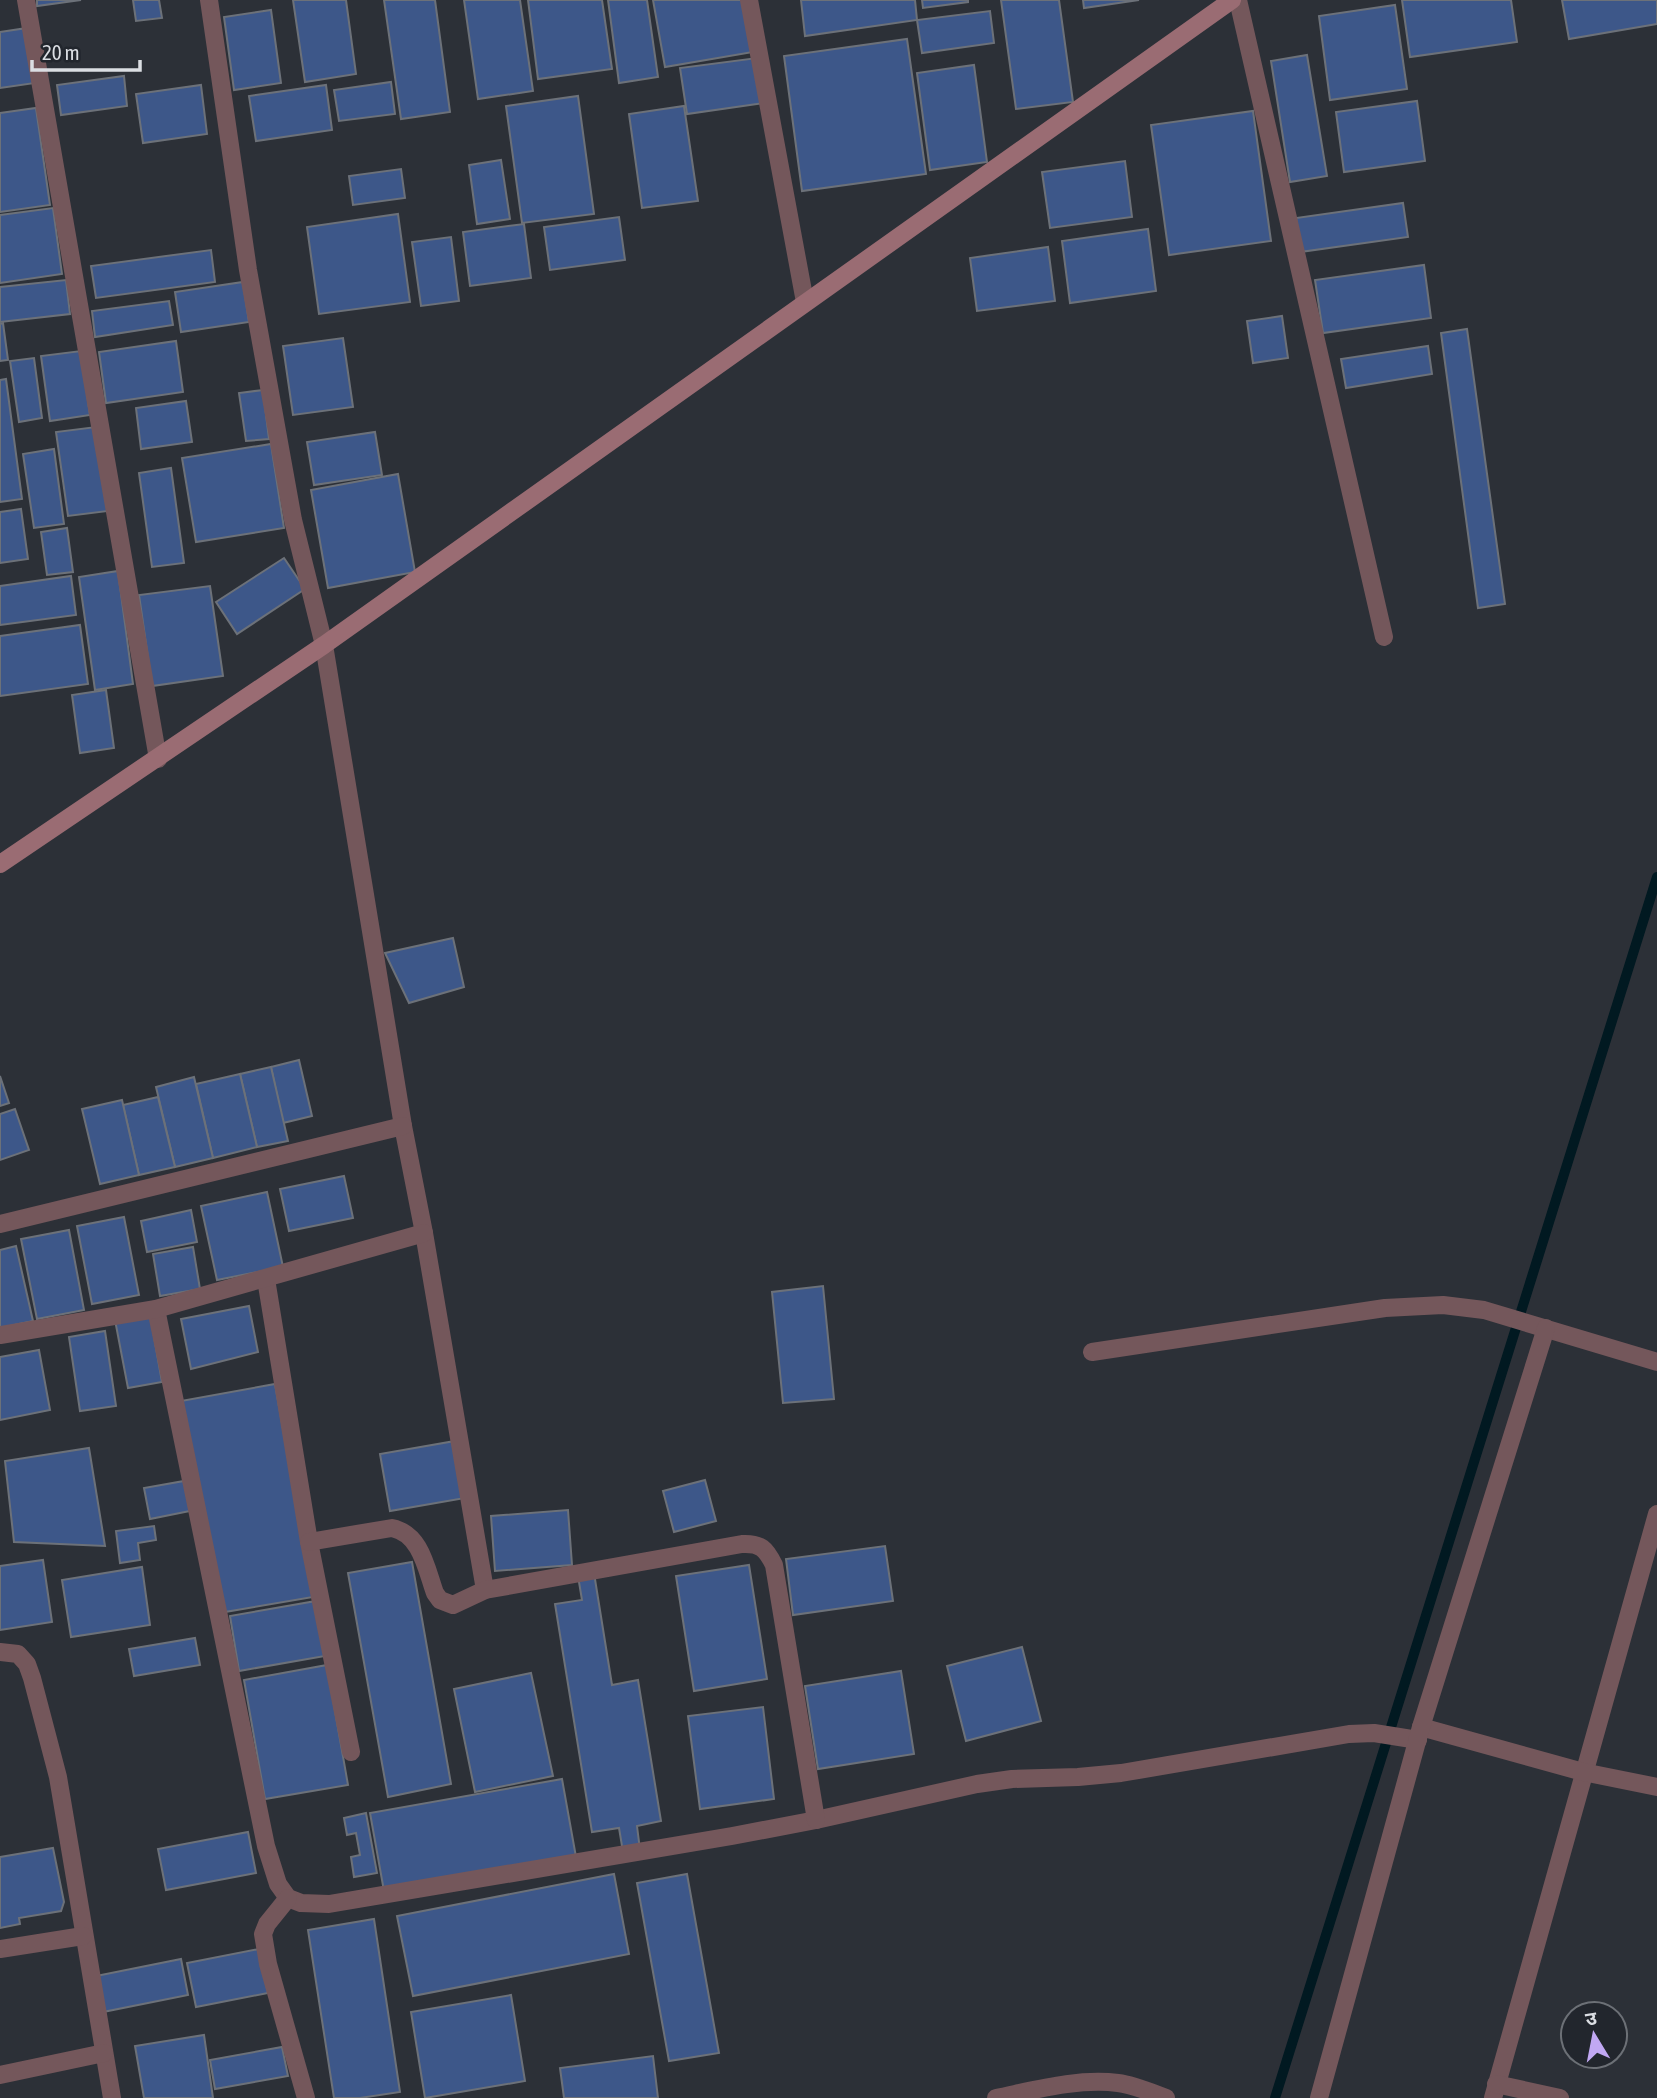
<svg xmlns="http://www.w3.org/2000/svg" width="1657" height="2098" viewBox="0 0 1657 2098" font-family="'Asap Condensed','Noto Sans Devanagari',sans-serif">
<rect width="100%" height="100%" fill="#2c3037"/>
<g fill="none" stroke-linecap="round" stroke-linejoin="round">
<!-- stream -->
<polyline stroke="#011921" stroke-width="10" points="1275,2098 1657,877"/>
</g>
<!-- building -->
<g fill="#3d5789" stroke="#6c7179" stroke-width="2">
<polygon points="37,0 81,0 37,6"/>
<polygon points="133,0 159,0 162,18 136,21"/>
<polygon points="293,0 346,0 356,74 305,82"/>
<polygon points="384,0 435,0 450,112 401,119"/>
<polygon points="464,0 520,0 533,91 478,99"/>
<polygon points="528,0 602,0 612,69 538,79"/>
<polygon points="608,0 647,0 658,77 619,83"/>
<polygon points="653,0 744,0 753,52 665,67"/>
<polygon points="801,0 915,0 917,20 805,36"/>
<polygon points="922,0 968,0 968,2 923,8"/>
<polygon points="1001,0 1059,0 1073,102 1016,109"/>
<polygon points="1083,0 1139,0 1084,8"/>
<polygon points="1402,0 1511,0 1517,42 1410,57"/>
<polygon points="1562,0 1657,0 1657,24 1569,39"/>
<polygon points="1395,5 1407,89 1330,100 1319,16"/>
<polygon points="271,10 281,83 234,90 224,17"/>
<polygon points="990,11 994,43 922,53 917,20"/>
<polygon points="27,28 35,83 0,88 0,32"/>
<polygon points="907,39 926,174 802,191 784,56"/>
<polygon points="1307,55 1327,176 1290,182 1271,61"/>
<polygon points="757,58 764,103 687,114 680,68"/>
<polygon points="974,65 987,162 930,170 917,73"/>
<polygon points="124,76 127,106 61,115 57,85"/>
<polygon points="391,82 395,114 339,121 334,90"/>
<polygon points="201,85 207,134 143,143 136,94"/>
<polygon points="326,85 332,130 256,141 249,96"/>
<polygon points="578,96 594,214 522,223 506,106"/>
<polygon points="1417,101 1425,161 1344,172 1336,112"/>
<polygon points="684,106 698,201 642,208 629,114"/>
<polygon points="36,108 50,205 0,212 0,113"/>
<polygon points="1253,111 1271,241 1169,255 1151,125"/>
<polygon points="501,160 510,219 477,224 469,165"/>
<polygon points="1125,161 1132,217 1050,228 1042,172"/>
<polygon points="401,169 405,198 353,205 349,176"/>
<polygon points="1403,203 1408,237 1300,252 1296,218"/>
<polygon points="53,208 62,274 0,283 0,215"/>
<polygon points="398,214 410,302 319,314 307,227"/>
<polygon points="619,217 625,260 550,270 544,227"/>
<polygon points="524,224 531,278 470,286 463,232"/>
<polygon points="1148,229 1156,291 1070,303 1062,241"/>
<polygon points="451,237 459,301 421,306 412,242"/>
<polygon points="1048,247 1055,301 977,311 970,258"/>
<polygon points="211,250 215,282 96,298 91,266"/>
<polygon points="1424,265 1431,318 1323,333 1315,280"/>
<polygon points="66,280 70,314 0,322 0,287"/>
<polygon points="243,282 249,322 181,332 175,292"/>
<polygon points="169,301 173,325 95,337 92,311"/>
<polygon points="1282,316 1288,358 1253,363 1247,321"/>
<polygon points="3,323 8,360 0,361 0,324"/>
<polygon points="1467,329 1505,604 1478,608 1441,333"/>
<polygon points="343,338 353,407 293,415 283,346"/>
<polygon points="176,341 183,392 106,403 99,352"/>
<polygon points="1428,346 1432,374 1346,388 1341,359"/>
<polygon points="81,351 90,415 50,421 41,356"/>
<polygon points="34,358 42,418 19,422 10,361"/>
<polygon points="6,379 22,499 0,502 0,380"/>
<polygon points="263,390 269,439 246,441 239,393"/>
<polygon points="186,401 192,442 141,449 136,408"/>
<polygon points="96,427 108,511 68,516 56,432"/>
<polygon points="375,432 382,475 314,485 307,442"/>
<polygon points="271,444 284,528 196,542 182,458"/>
<polygon points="54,449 64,524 34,528 23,454"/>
<polygon points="171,468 184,563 152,567 139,473"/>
<polygon points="398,474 415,572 328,588 311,490"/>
<polygon points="21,509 28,559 0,563 0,512"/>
<polygon points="67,528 73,572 47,575 41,532"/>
<polygon points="284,558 305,589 237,634 216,602"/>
<polygon points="118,571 133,684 95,690 79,577"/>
<polygon points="71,576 76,615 0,625 0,586"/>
<polygon points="210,586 223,676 152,686 139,595"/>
<polygon points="80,625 88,684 0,696 0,636"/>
<polygon points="106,690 114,748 80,753 72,695"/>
<polygon points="453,938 464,987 409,1003 385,953"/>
<polygon points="299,1060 312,1116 283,1123 271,1067"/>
<polygon points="271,1067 288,1141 257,1147 240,1074"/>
<polygon points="240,1074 257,1147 213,1158 196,1084"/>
<polygon points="0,1076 9,1103 0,1106"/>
<polygon points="194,1077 213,1158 175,1167 156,1087"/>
<polygon points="158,1097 175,1167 139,1175 123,1105"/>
<polygon points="122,1100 139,1175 100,1184 82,1109"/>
<polygon points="15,1109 29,1150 0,1160 0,1114"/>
<polygon points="344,1176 353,1218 289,1231 280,1189"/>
<polygon points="267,1192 283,1267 217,1280 201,1206"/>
<polygon points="191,1210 197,1242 147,1252 141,1221"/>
<polygon points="124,1217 139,1295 92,1304 77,1226"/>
<polygon points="69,1230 84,1310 37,1319 21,1239"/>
<polygon points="16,1246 33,1321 0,1328 0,1250"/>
<polygon points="193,1247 200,1289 160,1296 153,1254"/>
<polygon points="823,1286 834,1399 783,1403 772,1292"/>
<polygon points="249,1306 258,1352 191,1369 181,1319"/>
<polygon points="150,1314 162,1382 128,1388 115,1320"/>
<polygon points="105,1331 116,1406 80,1411 69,1337"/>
<polygon points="39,1350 50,1410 0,1420 0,1357"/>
<polygon points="275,1384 313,1597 219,1613 181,1401"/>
<polygon points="455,1441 465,1498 390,1511 380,1454"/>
<polygon points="89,1448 105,1546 14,1542 5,1461"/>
<polygon points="705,1480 716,1521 674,1532 663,1491"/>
<polygon points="184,1481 190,1511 150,1519 144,1488"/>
<polygon points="568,1510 572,1565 495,1571 491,1516"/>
<polygon points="154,1526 156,1540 138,1543 140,1560 120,1563 116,1531"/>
<polygon points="885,1546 893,1601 793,1615 786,1559"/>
<polygon points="43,1560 52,1622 0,1630 0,1566"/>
<polygon points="412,1562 451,1784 388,1797 348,1573"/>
<polygon points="749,1565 767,1679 694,1691 676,1576"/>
<polygon points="142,1567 150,1625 71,1637 62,1580"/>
<polygon points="594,1573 612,1685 638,1680 661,1821 637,1826 640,1850 623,1852 619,1828 592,1832 555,1604 582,1600 578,1576"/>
<polygon points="316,1601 325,1656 239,1671 230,1616"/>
<polygon points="195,1638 200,1665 134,1676 129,1649"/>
<polygon points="1022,1647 1041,1721 966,1741 947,1666"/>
<polygon points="327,1665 348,1785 265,1799 244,1680"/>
<polygon points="901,1671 914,1754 818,1769 805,1686"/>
<polygon points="531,1673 553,1776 475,1792 454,1689"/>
<polygon points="763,1707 774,1799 700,1809 688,1716"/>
<polygon points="562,1779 576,1857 384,1891 370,1813"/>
<polygon points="366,1813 377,1873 354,1877 351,1857 360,1855 356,1833 347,1835 344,1818"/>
<polygon points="248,1832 256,1873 166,1890 158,1849"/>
<polygon points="53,1848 64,1902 61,1911 19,1918 20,1924 0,1928 0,1857"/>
<polygon points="614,1874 629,1954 413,1996 397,1916"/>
<polygon points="687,1874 719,2053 669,2061 637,1883"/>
<polygon points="374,1919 400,2092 360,2098 334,2098 308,1930"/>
<polygon points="259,1949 268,1993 196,2007 187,1963"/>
<polygon points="181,1959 188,1995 103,2012 96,1976"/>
<polygon points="511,1995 525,2081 425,2098 411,2012"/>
<polygon points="204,2035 213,2098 144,2098 135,2046"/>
<polygon points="282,2047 288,2076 215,2089 210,2060"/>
<polygon points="653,2056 658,2098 564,2098 560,2068"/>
</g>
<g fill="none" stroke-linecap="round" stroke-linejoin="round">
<!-- lane -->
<g stroke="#74575b" stroke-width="18">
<polyline points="1238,0 1384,637"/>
<polyline points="1493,2098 1657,1514"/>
</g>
<!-- street -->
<g stroke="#74575b" stroke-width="18">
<polyline points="26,0 158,759"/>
<polyline points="209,0 248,270 293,520 324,645 403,1126 424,1233 485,1590"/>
<polyline points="749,0 805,302"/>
<polyline points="0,1224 403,1126"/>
<polyline points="266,1279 309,1542 351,1752"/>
<polyline points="156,1309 266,1846 278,1884 288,1898 301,1903 329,1904 732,1836 816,1820 977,1784 1012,1779 1078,1777 1121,1773 1349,1734 1374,1733 1418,1740"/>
<polyline points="0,1335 156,1309 424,1233"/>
<polyline points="1092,1352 1385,1308 1443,1305 1484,1310 1657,1362"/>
<path d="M309,1542L392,1528C421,1534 426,1568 435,1593L440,1600L453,1605L485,1590L742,1544C761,1543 766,1549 774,1565L816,1820"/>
<polyline points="0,1652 18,1654 27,1664 32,1678 58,1777 112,2098"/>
<polyline points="1421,1727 1583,1772 1657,1787"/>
<polyline points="288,1898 267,1924 263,1934 268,1964 306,2098"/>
<polyline points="0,1949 83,1936"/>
<polyline points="0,2075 104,2053"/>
<polyline points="1496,2084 1560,2098"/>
<path d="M996,2098C1035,2090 1078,2078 1118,2083C1134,2085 1150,2092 1166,2098"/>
<polyline points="1319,2098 1421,1727 1546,1328"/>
</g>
<!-- secondary -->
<polyline stroke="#9a6c73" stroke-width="18" points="0,864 324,645 1232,0"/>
</g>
<!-- north arrow -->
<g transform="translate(1594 2035) rotate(350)"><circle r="33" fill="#22262d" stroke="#6c7076" stroke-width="2"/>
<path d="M0-5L12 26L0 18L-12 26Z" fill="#c1a8f3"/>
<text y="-10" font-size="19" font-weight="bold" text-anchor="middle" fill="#dbdee3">उ</text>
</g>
<!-- scale -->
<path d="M32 60v10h108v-10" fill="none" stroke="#dbdee3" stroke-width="3.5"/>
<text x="42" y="60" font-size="21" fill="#dbdee3" stroke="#22262d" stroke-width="5" paint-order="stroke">20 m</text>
</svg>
